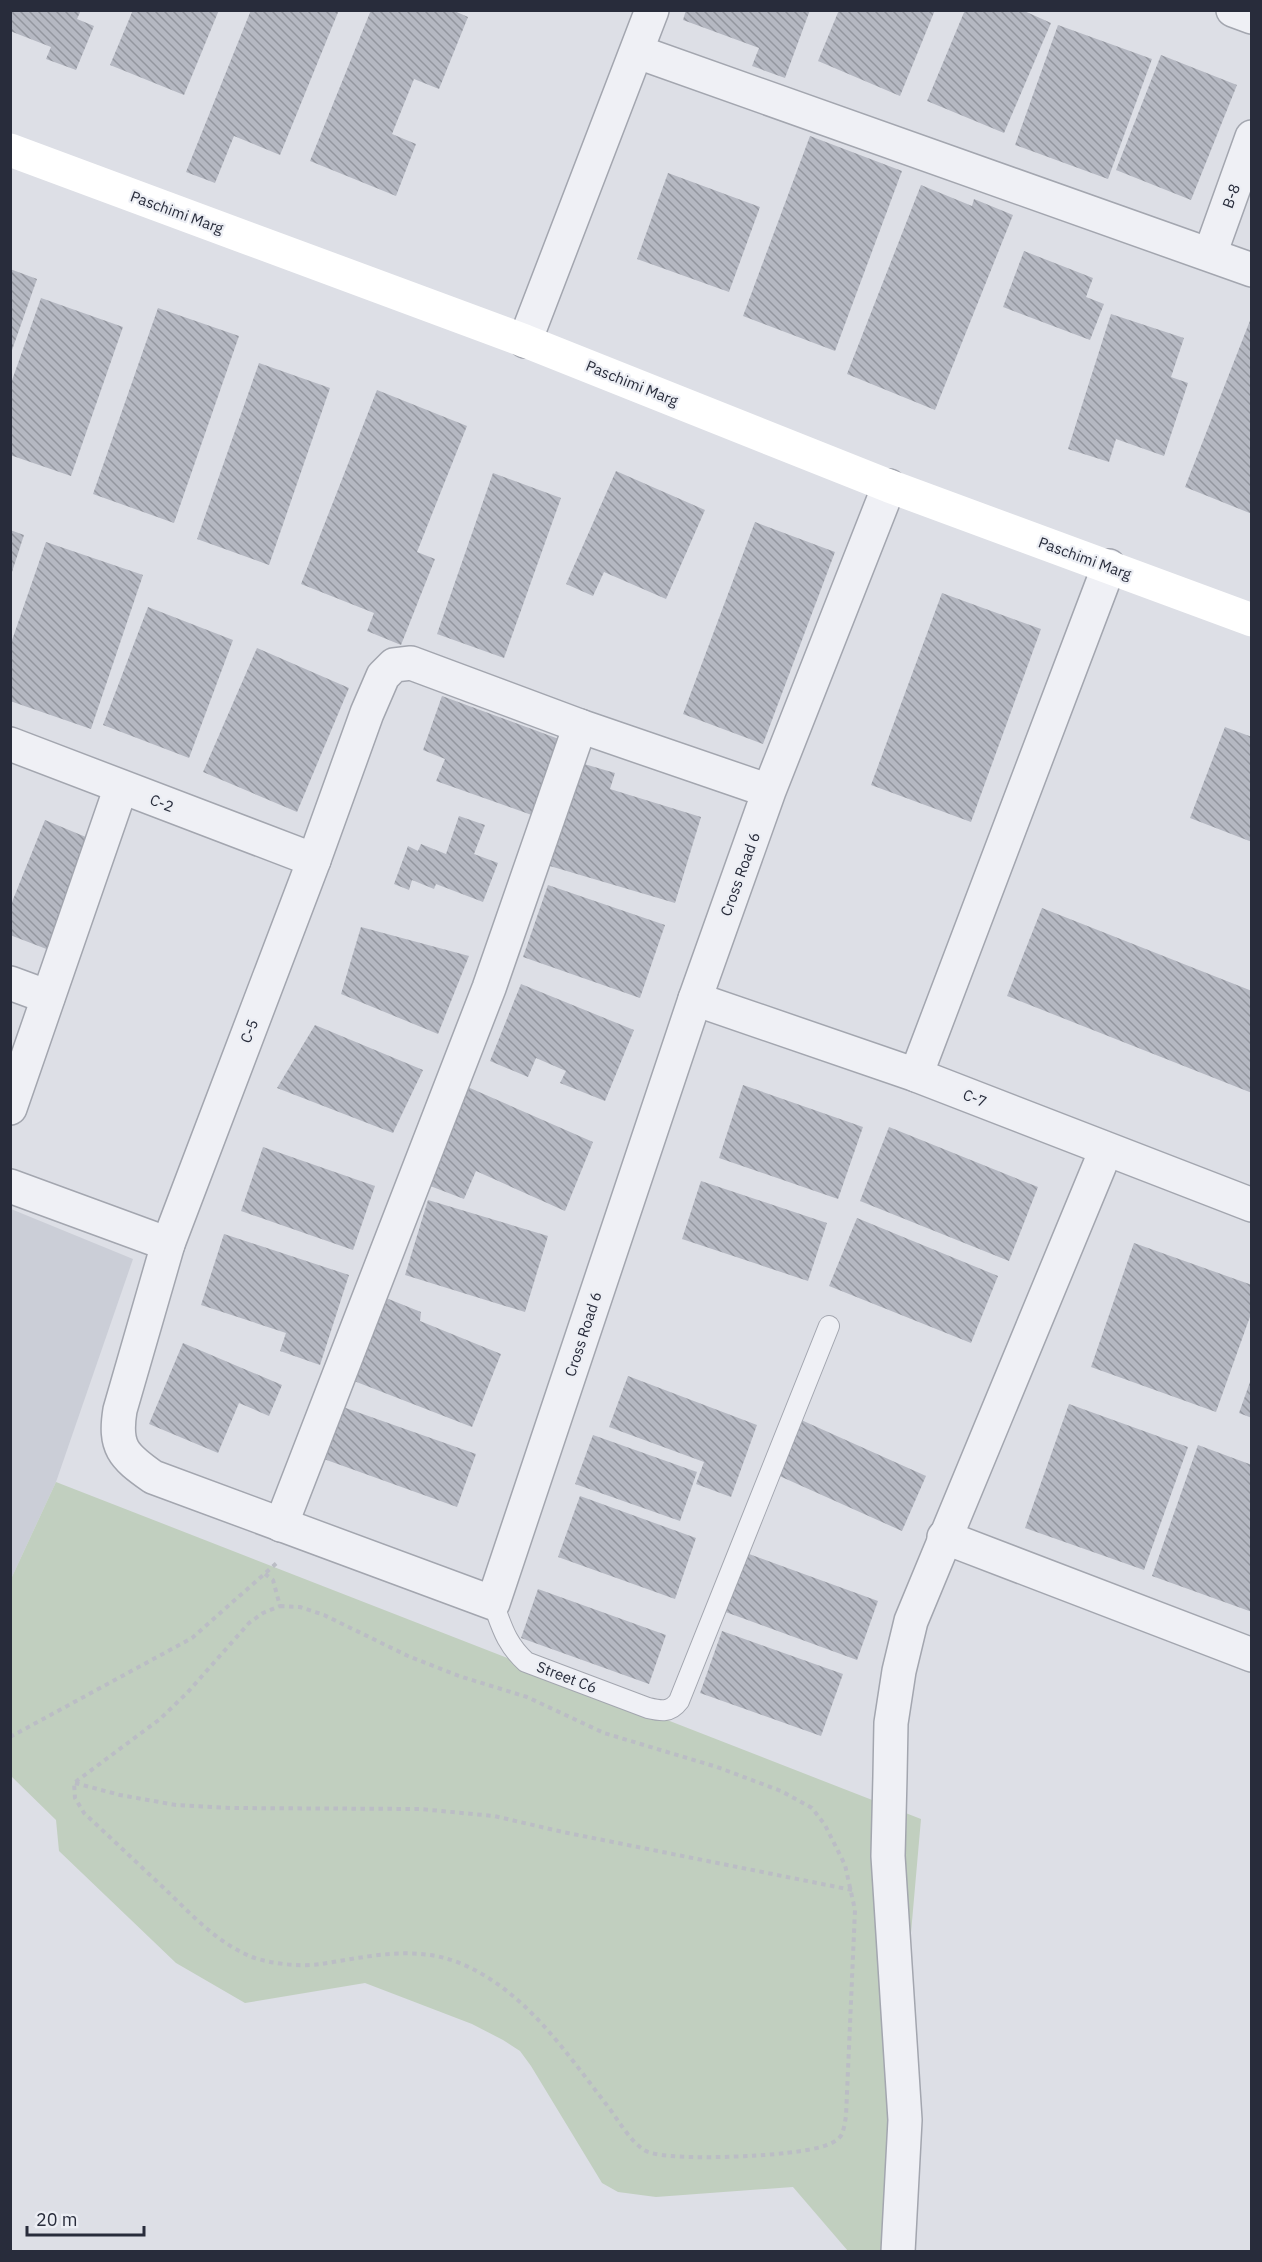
<svg xmlns="http://www.w3.org/2000/svg" width="1262" height="2262" viewBox="0 0 1262 2262" font-family="'IBM Plex Sans',sans-serif">
<defs>
<pattern id="building-back-hatch" width="6" height="6" patternUnits="userSpaceOnUse" patternTransform="scale(1.5)"><rect width="6" height="6" fill="#b5b8c2"/><path d="M-1 5l2 2M0 0l6 6M5-1l2 2" fill="none" stroke="#93969f"/></pattern>
</defs>
<rect width="100%" height="100%" fill="#dddfe6"/>
<!-- built -->
<polygon fill="#cbced7" points="11,1209 133,1259 56,1482 11,1579"/>
<!-- green -->
<polygon fill="#c1cfbf" points="56,1482 921,1819 883,2251 848,2251 793,2187 656,2197 618,2192 602,2183 531,2066 520,2051 503,2040 472,2024 365,1983 245,2003 176,1963 59,1851 56,1820 11,1776 11,1579"/>
<!-- building -->
<g fill="url(#building-back-hatch)">
<polygon points="11,10 81,10 77,19 94,26 76,70 46,59 51,47 10,31"/>
<polygon points="133,10 219,10 184,95 110,65"/>
<polygon points="251,10 339,10 280,155 234,136 215,183 186,172"/>
<polygon points="371,10 452,10 468,17 439,89 414,79 392,134 416,144 396,196 310,161"/>
<polygon points="686,10 810,10 785,78 752,66 759,48 683,20"/>
<polygon points="839,10 935,10 900,96 818,61"/>
<polygon points="965,10 1022,10 1051,23 1004,133 927,101"/>
<polygon points="1058,25 1152,59 1108,179 1015,145"/>
<polygon points="1161,55 1237,85 1191,200 1116,170"/>
<polygon points="810,136 902,171 835,351 743,316"/>
<polygon points="668,173 760,207 729,292 637,259"/>
<polygon points="921,185 972,206 974,199 1013,215 935,410 847,374"/>
<polygon points="1024,251 1093,278 1086,297 1104,304 1090,340 1003,307"/>
<polygon points="10,269 37,279 11,353 10,353"/>
<polygon points="41,298 123,327 71,476 10,455 10,386"/>
<polygon points="158,308 239,336 174,523 93,494"/>
<polygon points="1111,314 1184,338 1171,377 1188,383 1164,456 1116,439 1109,462 1068,449"/>
<polygon points="1251,318 1252,318 1252,514 1185,487"/>
<polygon points="259,363 330,388 269,565 197,539"/>
<polygon points="377,390 467,426 417,552 435,559 401,645 367,631 374,613 301,584"/>
<polygon points="616,471 705,510 666,599 604,572 593,596 566,584"/>
<polygon points="493,473 561,498 504,658 437,634"/>
<polygon points="755,522 835,552 763,744 683,714"/>
<polygon points="10,530 24,535 11,575 10,575"/>
<polygon points="46,542 143,575 91,729 10,701 10,646"/>
<polygon points="942,593 1041,629 971,822 871,785"/>
<polygon points="148,607 233,640 189,758 103,725"/>
<polygon points="257,648 349,688 297,812 203,772"/>
<polygon points="442,696 567,742 540,818 436,781 445,759 423,750"/>
<polygon points="1225,727 1252,737 1252,842 1190,818"/>
<polygon points="574,761 615,773 610,789 701,817 675,903 543,864"/>
<polygon points="459,816 485,825 474,854 498,863 483,902 436,884 434,889 412,880 409,890 394,884 408,846 418,851 421,844 446,854"/>
<polygon points="45,820 93,840 49,950 10,935 10,901 12,902"/>
<polygon points="548,885 665,925 640,998 523,957"/>
<polygon points="1042,908 1252,991 1252,1093 1007,996"/>
<polygon points="361,927 469,956 438,1034 341,994"/>
<polygon points="521,984 634,1030 605,1101 560,1083 566,1071 536,1058 528,1077 490,1061"/>
<polygon points="315,1025 423,1070 393,1133 277,1088"/>
<polygon points="463,1085 593,1142 565,1211 476,1171 464,1199 425,1184"/>
<polygon points="743,1085 863,1127 838,1199 719,1158"/>
<polygon points="889,1127 1038,1187 1009,1261 860,1201"/>
<polygon points="263,1147 375,1186 353,1250 241,1211"/>
<polygon points="701,1181 827,1223 808,1281 682,1239"/>
<polygon points="428,1200 548,1236 525,1312 405,1275"/>
<polygon points="857,1218 998,1276 971,1343 829,1286"/>
<polygon points="224,1234 349,1275 320,1365 280,1351 286,1333 201,1305"/>
<polygon points="1134,1243 1252,1285 1252,1311 1216,1412 1091,1367"/>
<polygon points="386,1298 421,1312 420,1321 501,1354 472,1427 354,1381"/>
<polygon points="183,1343 282,1385 269,1416 239,1403 218,1453 149,1424"/>
<polygon points="628,1376 757,1425 731,1497 696,1484 704,1462 609,1427"/>
<polygon points="1251,1379 1252,1380 1252,1418 1239,1413"/>
<polygon points="1069,1404 1188,1447 1144,1570 1025,1528"/>
<polygon points="340,1406 476,1454 457,1507 321,1458"/>
<polygon points="799,1419 926,1476 902,1531 775,1474"/>
<polygon points="593,1435 697,1472 680,1521 575,1484"/>
<polygon points="1198,1445 1252,1465 1252,1612 1152,1576"/>
<polygon points="580,1496 696,1538 675,1599 558,1557"/>
<polygon points="741,1551 878,1601 857,1660 720,1610"/>
<polygon points="538,1589 666,1635 649,1684 521,1638"/>
<polygon points="722,1631 843,1674 821,1736 700,1693"/>
</g>
<g fill="none" stroke-linecap="round" stroke-linejoin="round">
<!-- lane casing -->
<g stroke="#a3a6af" stroke-width="22">
<path id="lane" d="M493,1603C502,1627 506,1644 526,1662L648,1708C661,1711 670,1713 679,1701L829,1326"/>
</g>
<!-- street casing -->
<g stroke="#a3a6af" stroke-width="36">
<g id="street">
<polyline points="1233,10 1252,17"/>
<polyline points="638,52 1252,270"/>
<polyline points="1210,254 1252,137"/>
<polyline points="525,341 652,10"/>
<polyline points="10,744 314,860"/>
<path d="M769,791L580,726L411,663L394,665L383,676L367,713L314,860L168,1244L120,1410C114,1447 123,1456 153,1477L493,1603L695,999L769,791L889,486"/>
<polyline points="10,983 48,997"/>
<polyline points="695,999 916,1075 1252,1205"/>
<polyline points="916,1075 1109,566"/>
<polyline points="10,1108 121,787"/>
<polyline points="10,1186 168,1244"/>
<polyline points="281,1525 489,988 580,726"/>
<polyline points="944,1537 1252,1655"/>
<polyline points="898,2252 905,2120 888,1856 890,1776 891,1723 899,1671 911,1621 1106,1150"/>
</g>
</g>
<!-- path -->
<g stroke="#bbbdc5" stroke-width="4" stroke-dasharray="4.5 4.5" stroke-linecap="butt">
<polyline points="265,1574 273,1580 280,1606"/>
<path d="M280,1606L300,1607L324,1615L408,1656L459,1676L527,1697L604,1733L717,1767L781,1791L812,1808L825,1825L845,1865L855,1910L846,2116C845,2122 844,2129 842,2134C835,2148 801,2151 786,2153C762,2156 662,2162 644,2150C628,2139 618,2119 606,2104C565,2051 525,1991 462,1964C416,1944 367,1957 321,1964C300,1967 271,1964 252,1957C217,1943 191,1914 165,1889C138,1864 111,1838 84,1813L75,1798L74,1783L160,1719L187,1693L249,1623L263,1613Z"/>
<polyline points="10,1737 192,1638 279,1561"/>
<polyline points="75,1783 120,1795 176,1805 231,1808 420,1809 494,1816 563,1832 852,1890"/>
</g>
<!-- lane -->
<use href="#lane" stroke="#eff0f5" stroke-width="20"/>
<!-- street -->
<use href="#street" stroke="#eff0f5" stroke-width="33"/>
<!-- secondary -->
<polyline stroke="#fff" stroke-width="33" points="10,150 525,341 889,486 1252,620"/>
</g>
<g text-anchor="middle" dominant-baseline="central" stroke-width="4.5" stroke-linejoin="round" paint-order="stroke">
<!-- street labels -->
<g font-size="15" fill="#282c3b" stroke="#eceef4">
<text transform="translate(1231 196) rotate(-70)">B-8</text>
<text transform="translate(177 212) rotate(20)">Paschimi Marg</text>
<text transform="translate(632 383) rotate(22)">Paschimi Marg</text>
<text transform="translate(1085 558) rotate(20)">Paschimi Marg</text>
<text transform="translate(162 803) rotate(21)">C-2</text>
<text transform="translate(740 874) rotate(-70)">Cross Road 6</text>
<text transform="translate(249 1031) rotate(-69)">C-5</text>
<text transform="translate(975 1098) rotate(21)">C-7</text>
<text transform="translate(583 1334) rotate(-72)">Cross Road 6</text>
<text transform="translate(567 1677) rotate(21)">Street C6</text>
</g>
</g>
<!-- border -->
<rect width="1262" height="2262" fill="none" stroke="#282c3b" stroke-width="24"/>
<!-- scale -->
<path d="M27 2226v9h117v-9" fill="none" stroke="#282c3b" stroke-width="3"/>
<text x="36" y="2226" font-size="18" fill="#282c3b" stroke="#eceef4" stroke-width="4.5" paint-order="stroke">20 m</text>
</svg>
